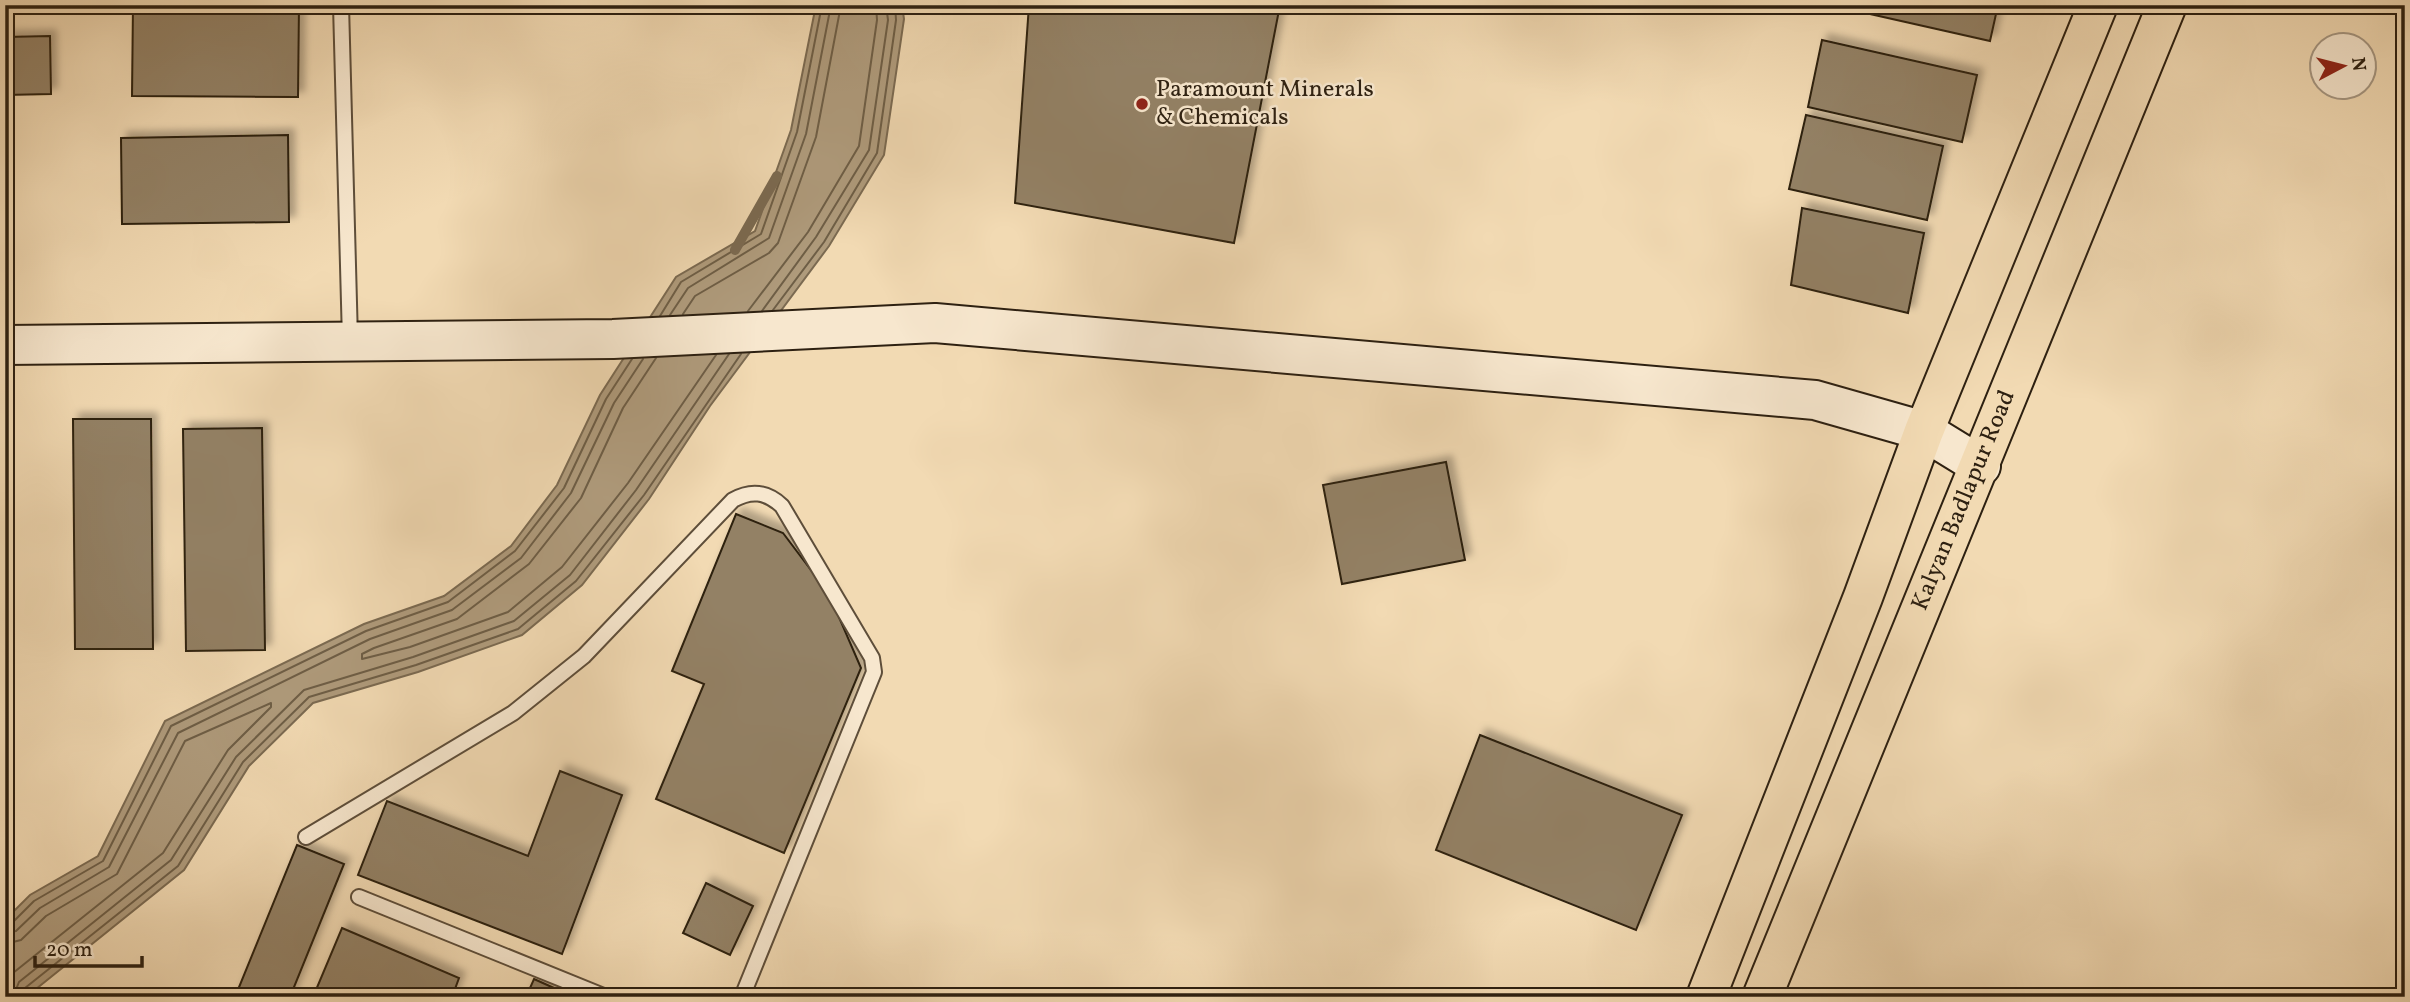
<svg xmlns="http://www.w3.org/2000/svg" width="2410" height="1002" viewBox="0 0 2410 1002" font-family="Vollkorn,serif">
<defs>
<filter id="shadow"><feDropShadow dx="6" dy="-6" stdDeviation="3.5" flood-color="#0004"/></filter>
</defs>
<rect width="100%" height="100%" fill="#f2dab3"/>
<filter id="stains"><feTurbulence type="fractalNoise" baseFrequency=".00286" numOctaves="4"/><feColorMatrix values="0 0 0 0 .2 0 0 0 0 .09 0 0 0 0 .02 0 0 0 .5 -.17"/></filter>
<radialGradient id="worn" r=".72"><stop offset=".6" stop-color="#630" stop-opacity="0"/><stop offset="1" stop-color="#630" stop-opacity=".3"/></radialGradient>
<!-- water -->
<polygon fill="#af9b7c" stroke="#7b6a51" stroke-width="2" points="816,5 902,5 904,19 884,155 829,246 710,406 649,499 582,585 522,635 418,672 313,703 249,766 184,870 26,997 5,997 5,920 30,895 98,856 165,721 364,624 444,596 511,546 557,485 600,395 676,277 755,231 791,130"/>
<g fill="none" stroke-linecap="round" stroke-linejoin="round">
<!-- shore -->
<g stroke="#6e5e46" stroke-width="2">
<polyline points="773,310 824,242 877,153 896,20 895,5"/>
<polyline points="748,311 808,232 859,146 877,20 876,5"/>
<polyline points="762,311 816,237 869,150 888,20 886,5"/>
<polyline points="683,314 695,296 769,253 778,243 816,137 841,5"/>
<polyline points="670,315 688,288 769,238 806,134 831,5"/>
<polyline points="660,316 681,282 761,234 797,132 822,5"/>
<polyline points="656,358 623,408 581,498 529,564 457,619 374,648 362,654 362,659 410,647 508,612 562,567 628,483 716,355"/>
<polyline points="5,924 12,923 34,901 103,861 171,726 366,631 448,602 515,551 564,488 606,399 632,359"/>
<polyline points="5,933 16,931 40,908 109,867 178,733 370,639 452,610 521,558 571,493 614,403 643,359"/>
<polyline points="5,944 21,940 46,916 117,874 185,741 271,703 271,707 228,750 163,853 13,973 5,983"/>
<polyline points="13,997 19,982 171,860 236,757 304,690 413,657 514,621 570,575 636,490 729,354"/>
<polyline points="22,997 25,988 178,866 243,762 309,697 416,665 518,629 576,581 644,495 741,354"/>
</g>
<!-- stream -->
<polyline stroke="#7b6a51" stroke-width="10" points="735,250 777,176"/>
</g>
<!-- building -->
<g fill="#938165" stroke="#2d2011" stroke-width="2" filter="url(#shadow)">
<polygon points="133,5 299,5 298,97 132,96"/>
<polygon points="1029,5 1280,5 1234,243 1015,203"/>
<polygon points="1830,5 1998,5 1990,41"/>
<polygon points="50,36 51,94 5,95 5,37"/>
<polygon points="1822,40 1977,75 1962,142 1808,107"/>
<polygon points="1806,115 1943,146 1927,220 1789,189"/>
<polygon points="288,135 289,222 122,224 121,138"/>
<polygon points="1802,208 1924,233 1908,313 1791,285"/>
<polygon points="73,419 151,419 153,649 75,649"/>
<polygon points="262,428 265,650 186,651 183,429"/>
<polygon points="1446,462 1465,560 1342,584 1323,485"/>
<polygon points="736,514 783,533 829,594 861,668 784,853 656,799 704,684 672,671"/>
<polygon points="1480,735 1682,815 1636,930 1436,850"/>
<polygon points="560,771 622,795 562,954 358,875 387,801 528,856"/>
<polygon points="297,845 344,864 290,997 235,997"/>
<polygon points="706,883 753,906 730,955 683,933"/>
<polygon points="342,928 459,978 452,997 313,997"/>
<polygon points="534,979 574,997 526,997"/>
</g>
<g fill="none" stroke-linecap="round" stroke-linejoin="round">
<!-- lane casing -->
<g stroke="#5e4e3a" stroke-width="18">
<g id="lane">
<polyline points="341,5 350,340"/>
<path d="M306,837L513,713L584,656L733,500C751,490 766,491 782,506L872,658L874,672L742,997"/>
<polyline points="359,897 606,997"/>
</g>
</g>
<!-- secondary casing -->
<g stroke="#2d2011" stroke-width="42">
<polyline id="secondary" points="5,345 613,339 935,323 1815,400 1924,431 1981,466"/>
</g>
<!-- primary casing -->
<g stroke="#2d2011" stroke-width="42">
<g id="primary">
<polyline points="1706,997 1863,597 1924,431 2098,5"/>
<path id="s1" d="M1762,997C1895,665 2033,336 2167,5"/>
</g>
</g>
<!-- lane -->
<use href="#lane" stroke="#f7e7ce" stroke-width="14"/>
<!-- secondary -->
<use href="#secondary" stroke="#f7e7ce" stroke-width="38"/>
<!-- primary -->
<use href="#primary" stroke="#f2dab3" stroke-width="38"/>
</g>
<!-- markers -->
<circle fill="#8f2418" stroke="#f7e7ce" stroke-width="2.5" cx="1142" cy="104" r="7"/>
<g text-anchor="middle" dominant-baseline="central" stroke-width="5" stroke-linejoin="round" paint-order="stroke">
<!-- poi labels -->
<g font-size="24" fill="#2d2011" stroke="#f7e7ce" text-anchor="start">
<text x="1156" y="90">Paramount Minerals<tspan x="1156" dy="28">&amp; Chemicals</tspan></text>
</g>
<!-- street labels -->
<g font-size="24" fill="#2d2011" stroke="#f7e7ce">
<text stroke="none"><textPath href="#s1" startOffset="536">Kalyan Badlapur Road</textPath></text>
</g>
</g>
<!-- margin -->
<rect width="2410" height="1002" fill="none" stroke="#f2dab3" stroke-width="28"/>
<rect x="7" y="7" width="2396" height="988" fill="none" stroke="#2d2011" stroke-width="3.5"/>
<rect x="14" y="14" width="2382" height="974" fill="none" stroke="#2d2011" stroke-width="2"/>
<!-- north arrow -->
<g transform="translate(2343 66) rotate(83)"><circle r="33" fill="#f7e7ce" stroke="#a69782" stroke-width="2"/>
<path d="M0-5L12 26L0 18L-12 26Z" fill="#8f2418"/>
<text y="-10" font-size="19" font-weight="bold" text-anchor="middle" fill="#2d2011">N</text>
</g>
<!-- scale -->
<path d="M35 956v10h107v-10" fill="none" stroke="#2d2011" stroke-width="3.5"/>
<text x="46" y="956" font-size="21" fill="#2d2011" stroke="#f7e7ce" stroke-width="5" paint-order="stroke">20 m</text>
<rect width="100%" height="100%" filter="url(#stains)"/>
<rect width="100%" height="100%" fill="url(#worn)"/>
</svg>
